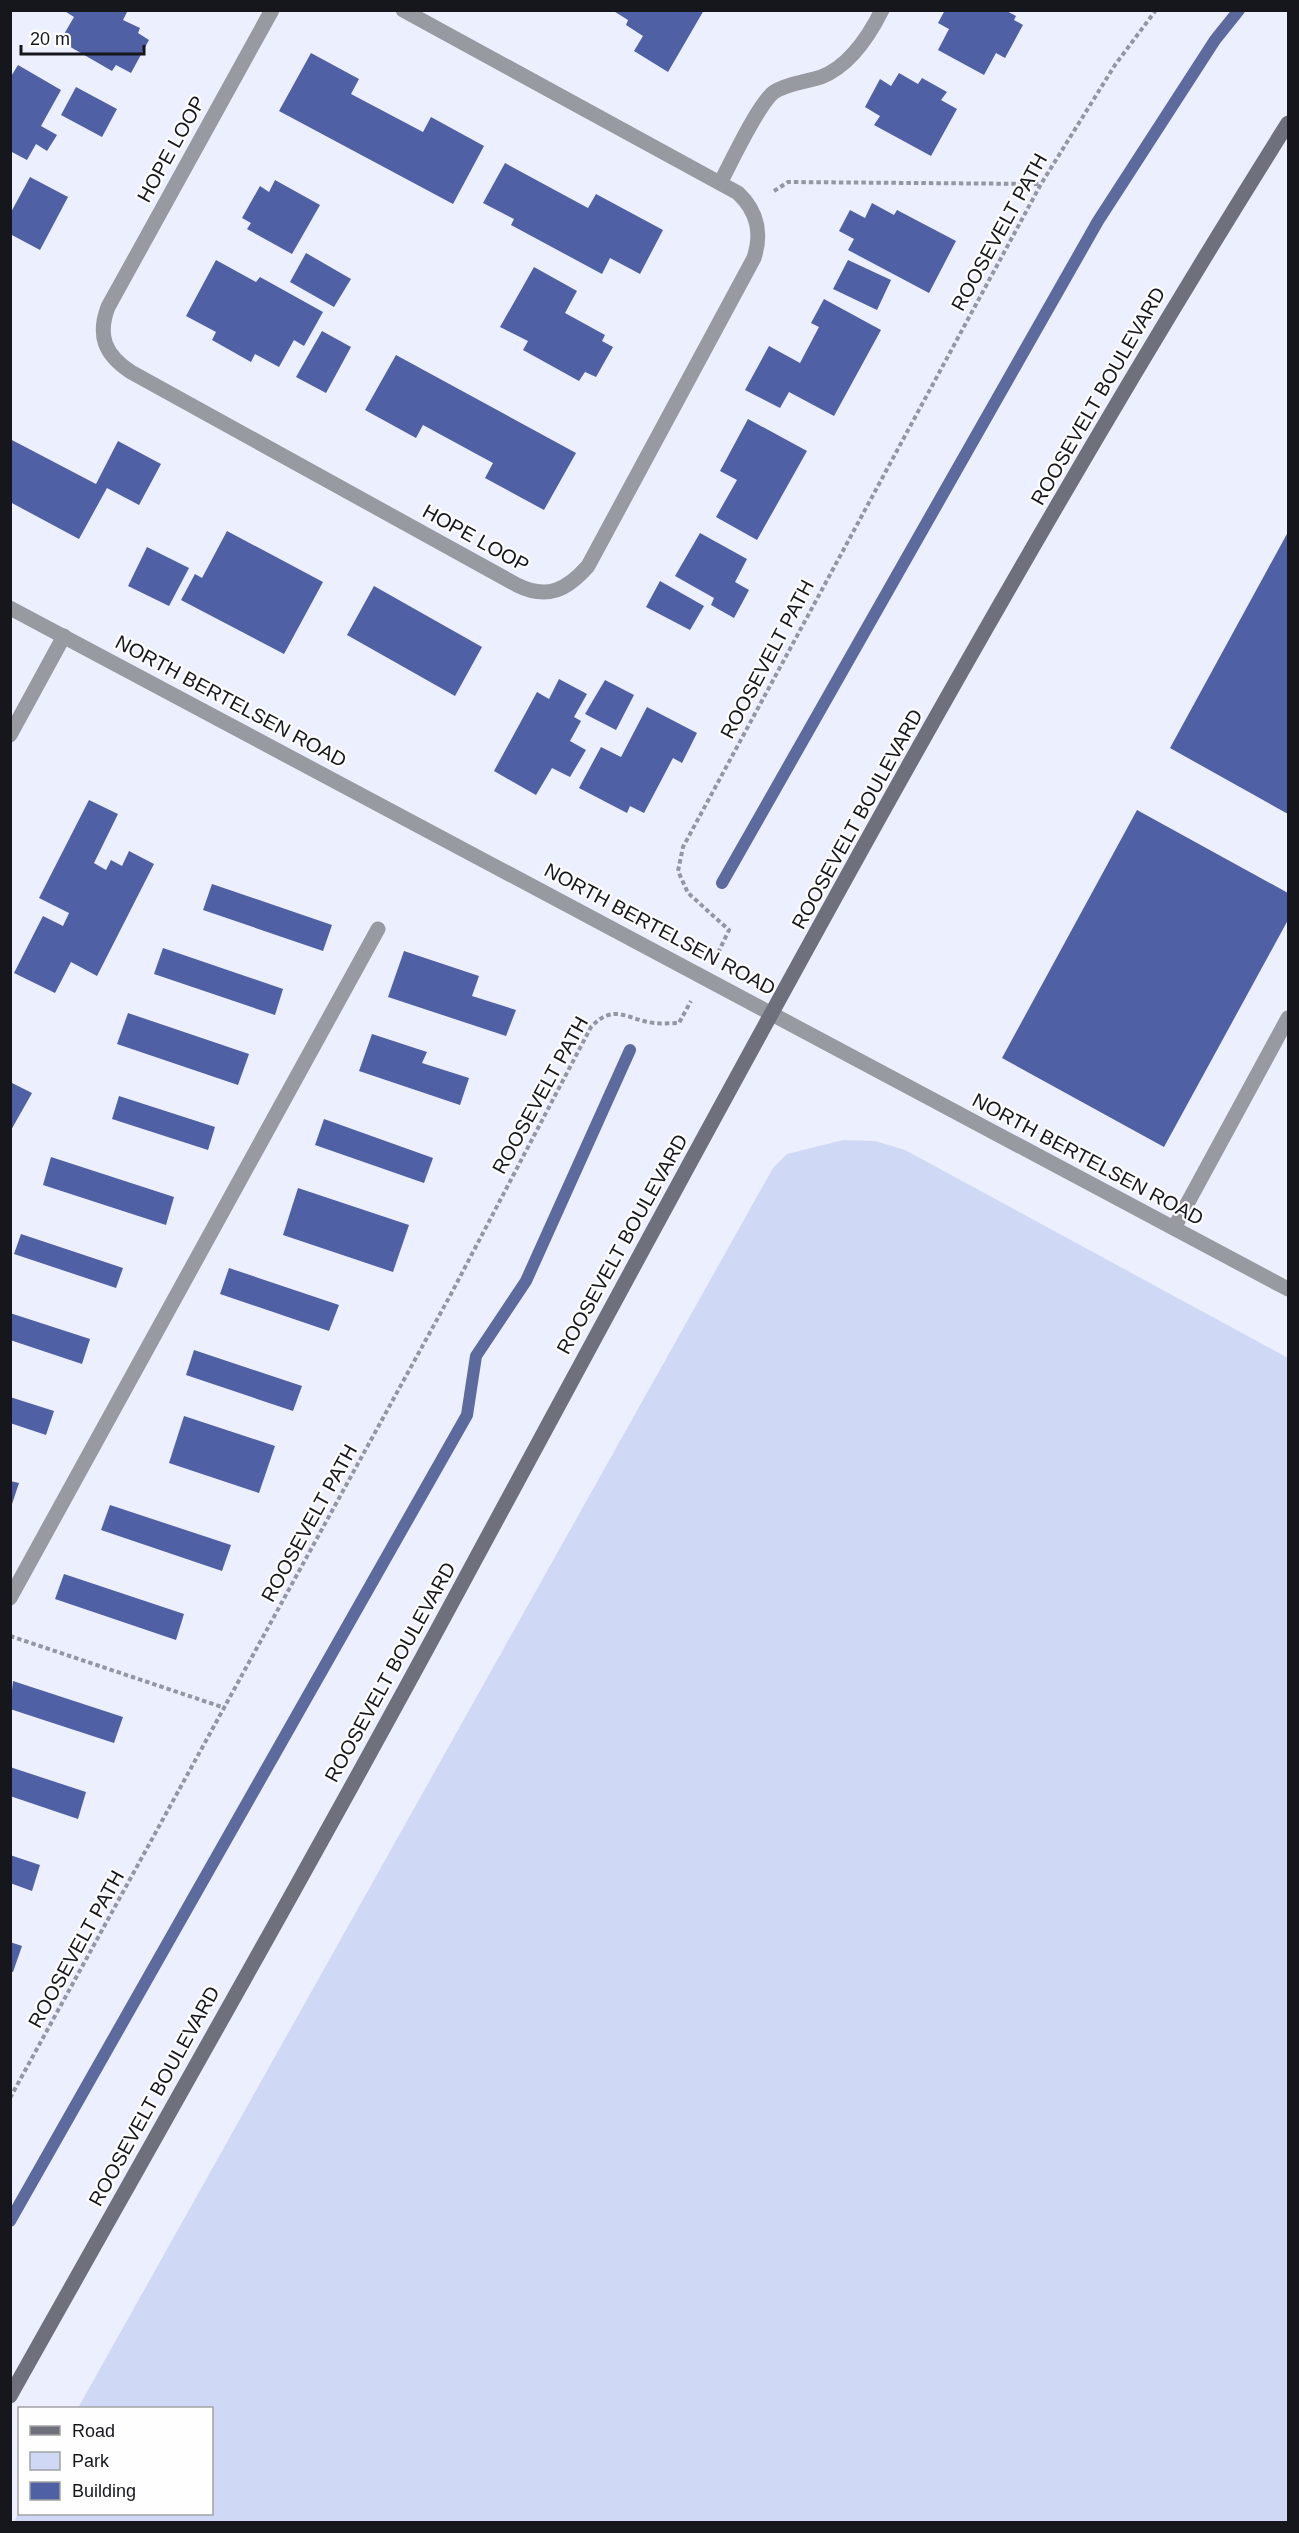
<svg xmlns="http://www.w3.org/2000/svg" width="1299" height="2533" viewBox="0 0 1299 2533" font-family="Helvetica,sans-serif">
<rect width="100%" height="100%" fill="#ecf0fe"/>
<!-- green -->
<polygon fill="#cfd8f5" points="843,1140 875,1141 905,1150 1288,1358 1288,2522 14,2522 19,2512 212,2514 212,2408 78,2408 773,1168 787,1154"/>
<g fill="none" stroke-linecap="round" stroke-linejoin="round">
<!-- stream -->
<g stroke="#5c6a9e" stroke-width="12">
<polyline points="722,883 1098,221 1215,40 1239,10"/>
<polyline points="10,2221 467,1415 476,1356 526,1281 630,1050"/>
</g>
</g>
<!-- building -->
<g fill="#4f60a4">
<polygon points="63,10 128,10 123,20 140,28 138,33 149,40 131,73 116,65 112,71 60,41 74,17"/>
<polygon points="612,10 704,10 668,72 634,51 643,36 626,25 628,20"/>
<polygon points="945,10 1005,10 1016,16 1014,20 1023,25 1005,58 996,53 984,75 938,50 949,29 938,23"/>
<polygon points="311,53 359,79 351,94 423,132 431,117 484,146 453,204 279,111"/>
<polygon points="18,65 61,90 41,126 57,135 47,151 36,144 27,160 10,151 10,78"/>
<polygon points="899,73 918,84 922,78 947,92 941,100 957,109 931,156 874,125 880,116 865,107 880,79 891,86"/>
<polygon points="76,87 117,109 102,137 61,115"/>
<polygon points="505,163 588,208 596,194 663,230 640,274 610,258 602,274 511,225 514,219 483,203"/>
<polygon points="30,177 68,197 40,250 10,234 10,214"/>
<polygon points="275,180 320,205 292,254 247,229 251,223 242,218 260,186 269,192"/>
<polygon points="872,203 894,215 897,210 956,241 929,293 848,250 854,239 839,231 850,210 865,218"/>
<polygon points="306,253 351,279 334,307 290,282"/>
<polygon points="216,260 256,282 260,277 323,312 304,346 294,340 279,367 255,354 251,362 212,340 216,332 186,316"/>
<polygon points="848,260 891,280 877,310 833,289"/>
<polygon points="534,267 577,291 565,313 605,335 602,341 613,347 596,377 585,372 579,381 523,350 528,341 500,327"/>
<polygon points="824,299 881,330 834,416 789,392 780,408 745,390 769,346 800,363 819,327 811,323"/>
<polygon points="322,331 351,347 326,393 296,377"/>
<polygon points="396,355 576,453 544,510 485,478 493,463 423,425 416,438 365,410"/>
<polygon points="748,419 807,451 757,540 716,517 737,480 720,471"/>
<polygon points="10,439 96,484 118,441 161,464 139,505 107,488 79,539 10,502"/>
<polygon points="227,531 323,582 284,654 181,600 195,574 202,578"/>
<polygon points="1288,532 1288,814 1170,748"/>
<polygon points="700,533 747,559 735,582 749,590 734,618 711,605 714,598 675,576"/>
<polygon points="147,547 189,568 169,606 128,586"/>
<polygon points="660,581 704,606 690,630 646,607"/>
<polygon points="374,586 482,647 455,696 347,635"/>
<polygon points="559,679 587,694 574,717 581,721 570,741 586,750 570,777 552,768 536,795 494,771 537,692 549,699"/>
<polygon points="605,680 634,695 616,730 585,714"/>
<polygon points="647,707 697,733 682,763 673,758 644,813 630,806 627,813 579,788 601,747 621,757"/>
<polygon points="89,800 118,814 94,863 106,870 111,860 122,866 129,851 154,864 97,976 71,962 55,993 14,973 43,916 63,926 69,913 39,898"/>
<polygon points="1137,810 1288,893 1288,920 1164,1147 1002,1058"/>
<polygon points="212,884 332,925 323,951 203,910"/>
<polygon points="163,948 283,989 275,1015 154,974"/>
<polygon points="404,951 479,976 472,996 516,1010 506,1036 388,997"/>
<polygon points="128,1013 249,1054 238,1085 117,1044"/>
<polygon points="372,1034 427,1052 422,1063 469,1078 460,1105 359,1071"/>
<polygon points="10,1082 32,1093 10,1132"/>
<polygon points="119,1096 215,1127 208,1150 112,1119"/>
<polygon points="324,1119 433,1158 424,1183 315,1145"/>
<polygon points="51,1157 174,1197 166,1225 43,1185"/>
<polygon points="298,1188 409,1225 393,1272 283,1235"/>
<polygon points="21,1234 123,1268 116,1288 14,1254"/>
<polygon points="229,1268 339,1305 329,1331 220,1294"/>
<polygon points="10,1313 90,1339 82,1364 10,1340"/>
<polygon points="194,1350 302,1386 293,1411 186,1375"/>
<polygon points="10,1397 54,1411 46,1435 10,1423"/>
<polygon points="184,1416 275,1446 259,1493 169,1463"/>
<polygon points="10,1481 19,1483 11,1507 10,1507"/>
<polygon points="110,1505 231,1545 222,1571 101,1530"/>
<polygon points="64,1574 184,1614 176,1640 55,1599"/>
<polygon points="13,1681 123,1717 114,1743 10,1709"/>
<polygon points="10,1767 86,1792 78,1819 10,1796"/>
<polygon points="10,1855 40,1865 32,1891 10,1883"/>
<polygon points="10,1942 22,1946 13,1972 10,1971"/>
</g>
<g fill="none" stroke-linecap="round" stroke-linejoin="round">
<!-- path -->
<g stroke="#9497a2" stroke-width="4" stroke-dasharray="4.5 3" stroke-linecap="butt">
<polyline points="774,191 788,182 1041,184"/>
<polyline points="718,953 729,930 688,893 678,871 683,847 1041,184 1115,65 1156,10"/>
<polyline points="10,1636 225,1708"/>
<path d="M10,2098L451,1294L591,1027C615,1002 627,1020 654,1023C662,1024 671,1023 679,1023L691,1001"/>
</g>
<!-- service -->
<polyline stroke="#989aa1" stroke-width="15" points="1174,1228 1288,1018"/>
<!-- minor -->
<g stroke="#989aa1" stroke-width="15">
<path d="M272,10L108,307C97,336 105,355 131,372L517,585C547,600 567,590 588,566L754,258C762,233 758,212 738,193L403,10"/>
<path d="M720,183C731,163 758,104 774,92C788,83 806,82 821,77C850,66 869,36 882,10"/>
<polyline points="10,735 64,636"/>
<polyline points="10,1598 378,929"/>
</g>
<!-- tertiary -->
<path stroke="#989aa1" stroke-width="15" d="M10,608C437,834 862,1063 1288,1289"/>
<!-- secondary -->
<path stroke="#6e717c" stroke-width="15" d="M10,2396C166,2118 324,1841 475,1560C737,1076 995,589 1288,123"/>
</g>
<g text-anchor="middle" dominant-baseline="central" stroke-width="4.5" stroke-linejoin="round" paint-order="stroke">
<!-- street labels -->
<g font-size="20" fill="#15171d" stroke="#fefefe">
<text transform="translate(171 149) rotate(-61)">HOPE LOOP</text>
<text transform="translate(999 232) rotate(-61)">ROOSEVELT PATH</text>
<text transform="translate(1098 396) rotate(-60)">ROOSEVELT BOULEVARD</text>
<text transform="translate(476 538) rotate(29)">HOPE LOOP</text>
<text transform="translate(767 659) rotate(-62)">ROOSEVELT PATH</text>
<text transform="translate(231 701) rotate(28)">NORTH BERTELSEN ROAD</text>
<text transform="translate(857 819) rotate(-61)">ROOSEVELT BOULEVARD</text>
<text transform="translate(660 929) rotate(28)">NORTH BERTELSEN ROAD</text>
<text transform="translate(540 1095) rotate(-61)">ROOSEVELT PATH</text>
<text transform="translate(1088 1159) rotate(28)">NORTH BERTELSEN ROAD</text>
<text transform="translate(622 1244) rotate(-61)">ROOSEVELT BOULEVARD</text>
<text transform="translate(309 1523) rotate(-61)">ROOSEVELT PATH</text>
<text transform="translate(390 1672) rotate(-61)">ROOSEVELT BOULEVARD</text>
<text transform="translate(76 1949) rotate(-61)">ROOSEVELT PATH</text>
<text transform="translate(154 2096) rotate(-61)">ROOSEVELT BOULEVARD</text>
</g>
</g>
<!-- border -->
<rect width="1299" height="2533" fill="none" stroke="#15171d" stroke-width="24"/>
<!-- legend -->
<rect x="18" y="2407" width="195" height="108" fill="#fefefe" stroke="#a1a2a4" stroke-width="1.5"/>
<rect x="30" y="2426" width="30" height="9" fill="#6e717c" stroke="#a1a2a4" stroke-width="1.5"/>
<text x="72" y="2437" font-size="18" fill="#15171d">Road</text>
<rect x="30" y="2452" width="30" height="18" fill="#cfd8f5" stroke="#a1a2a4" stroke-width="1.5"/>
<text x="72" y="2467" font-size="18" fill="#15171d">Park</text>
<rect x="30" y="2482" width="30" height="18" fill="#4f60a4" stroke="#a1a2a4" stroke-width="1.5"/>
<text x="72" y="2497" font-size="18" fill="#15171d">Building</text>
<!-- scale -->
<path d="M21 45v9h123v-9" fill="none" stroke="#15171d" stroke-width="3"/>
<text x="30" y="45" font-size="18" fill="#15171d" stroke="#fefefe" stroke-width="4.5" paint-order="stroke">20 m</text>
</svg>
